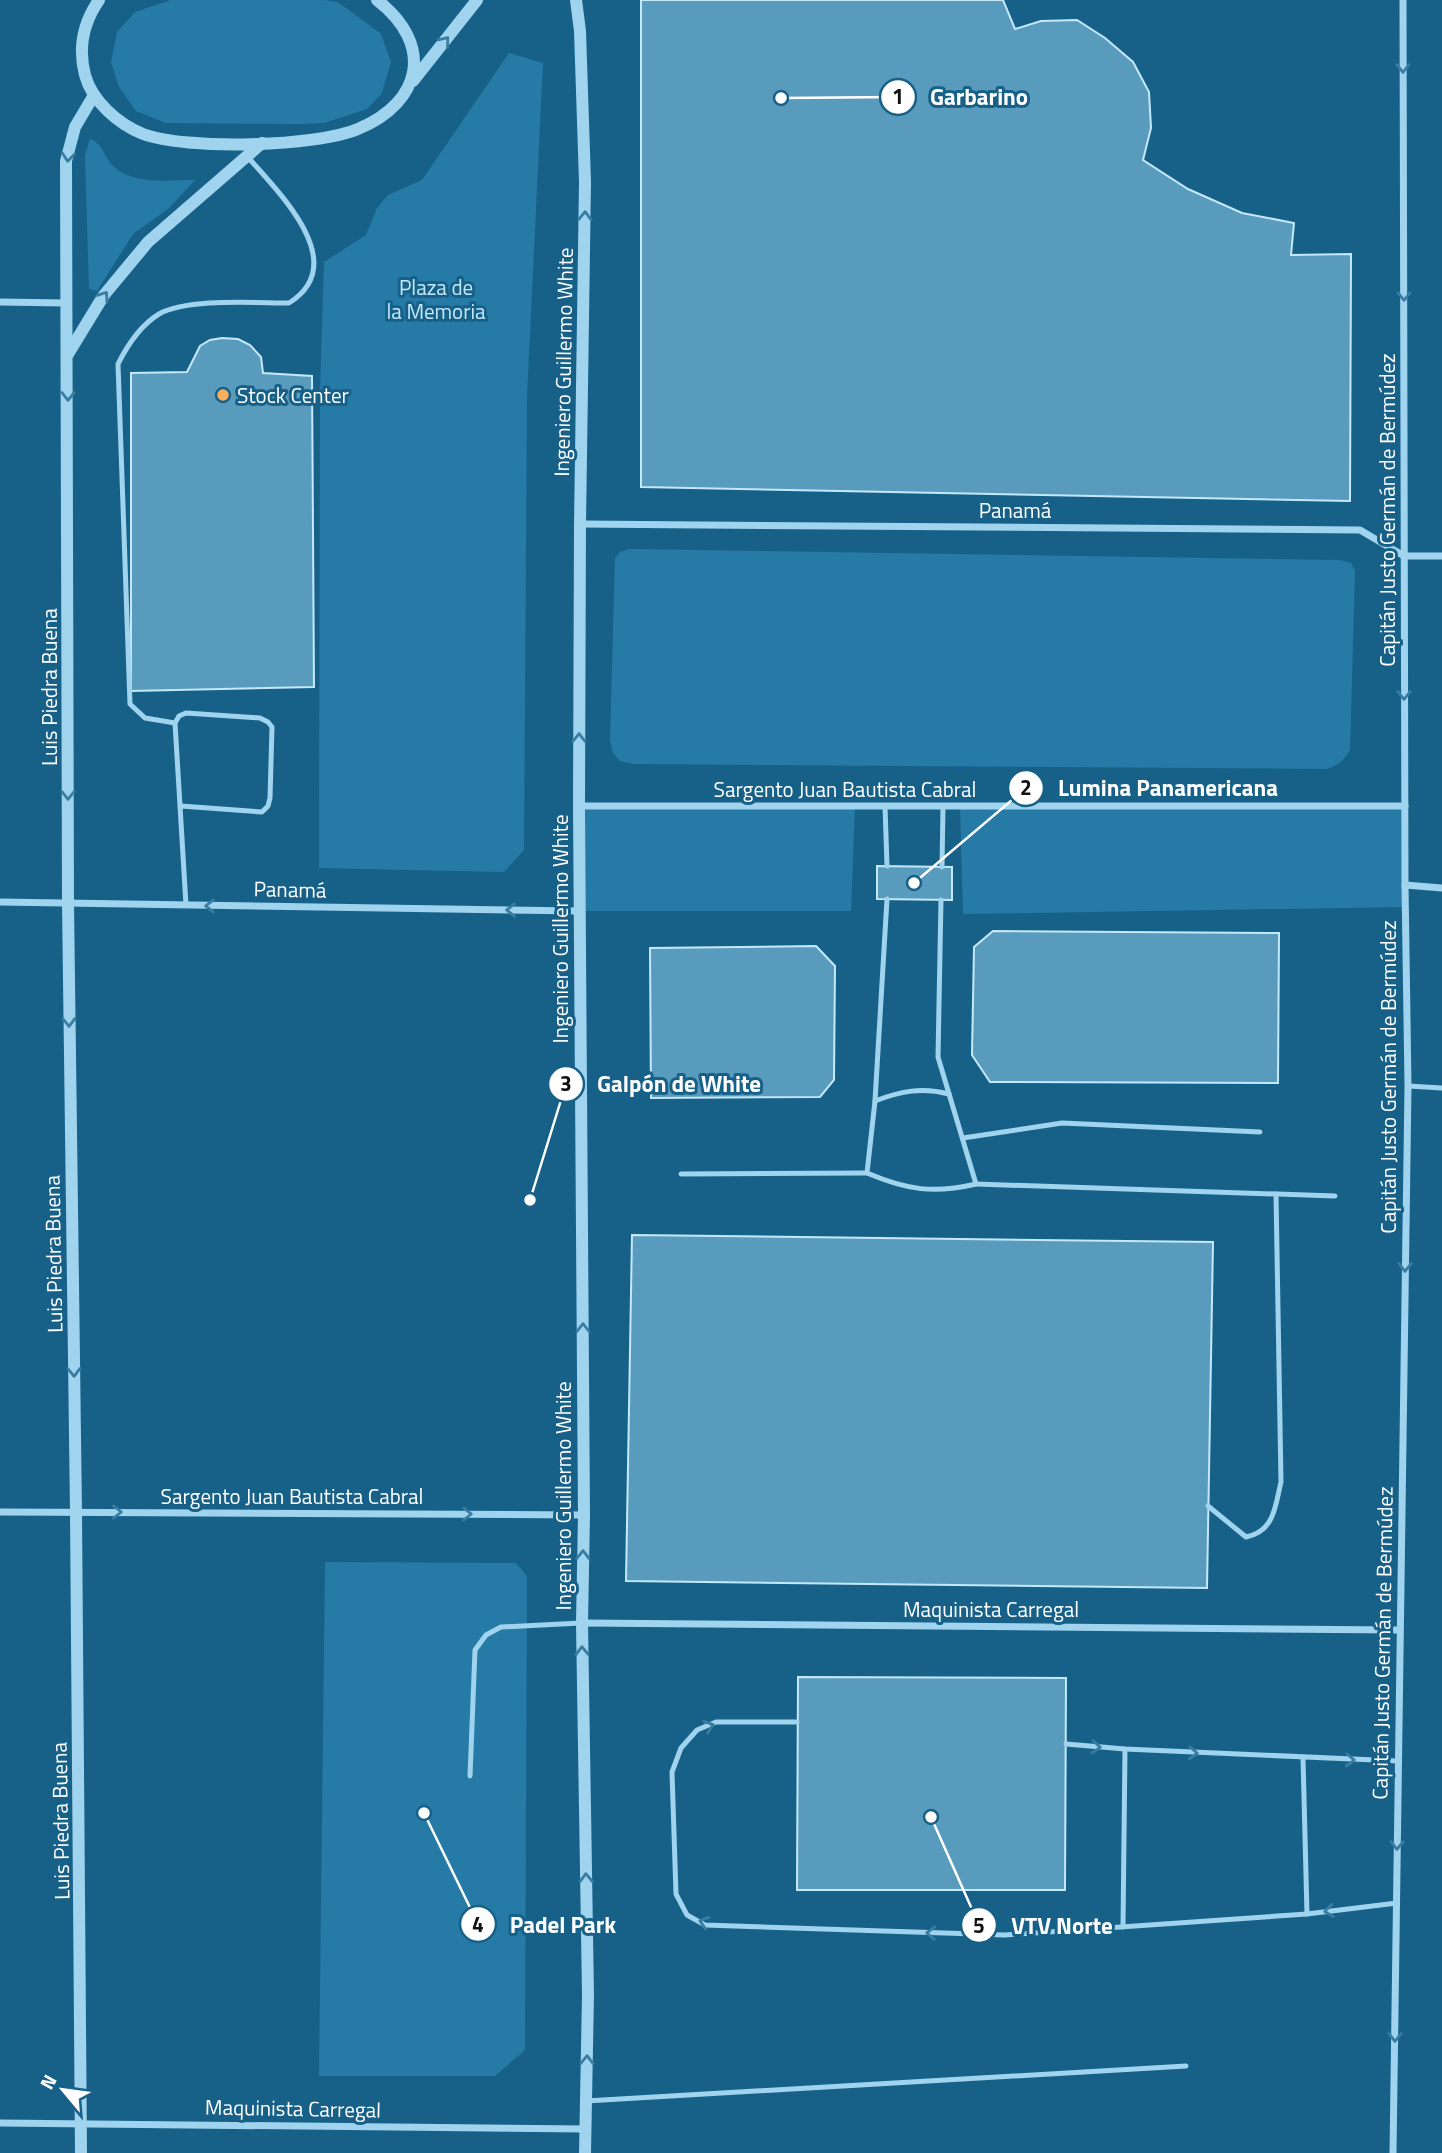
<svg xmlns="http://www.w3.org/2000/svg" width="1442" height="2153" viewBox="0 0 1442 2153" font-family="'Titillium Web',sans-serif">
<rect width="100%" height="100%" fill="#176189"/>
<!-- green -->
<g fill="#267ba6">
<polygon points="171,0 323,0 338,2 381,34 391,62 382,93 367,109 324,123 302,124 166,123 136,111 119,87 111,62 117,32 135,12"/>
<polygon points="509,53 543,63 527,396 524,850 504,872 319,868 320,391 324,262 366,235 377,208 388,195 422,180"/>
<path d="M90,139C104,144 104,158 114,167C134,185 171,180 195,180L169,208L133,234L97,291L89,289L85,155Z"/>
<path d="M629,549L1340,560L1351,563L1355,571L1350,750C1344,760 1338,766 1326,769L633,764L620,761L613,753L610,741L615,558L620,552Z"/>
<polygon points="579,806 855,806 851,911 579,911"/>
<polygon points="960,806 1405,806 1405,907 963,914"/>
<polygon points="325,1562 516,1563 527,1576 525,2050 495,2076 319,2076"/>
</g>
<!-- building -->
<g fill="#599bbd" stroke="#c5e8fa" stroke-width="2">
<polygon points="641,0 1003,0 1015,29 1041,21 1077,20 1105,38 1133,62 1149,92 1151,128 1143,160 1188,189 1242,213 1294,223 1291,255 1351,254 1350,501 641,487"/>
<polygon points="222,338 238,339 250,345 261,357 263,373 312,376 314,687 131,691 131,373 187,372 200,346 210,340"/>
<polygon points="877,866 952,867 952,900 877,899"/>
<polygon points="993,931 1279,933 1278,1083 990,1082 972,1055 974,947"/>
<polygon points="816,946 835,966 834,1080 820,1097 651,1098 650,948"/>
<polygon points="632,1235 1213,1242 1207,1588 626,1581"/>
<polygon points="798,1677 1066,1678 1065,1890 797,1890"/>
</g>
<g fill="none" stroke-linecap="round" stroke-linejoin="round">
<!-- service -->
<g stroke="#9fd3ee" stroke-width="5">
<path d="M175,723L145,718L130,704L118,364C127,346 141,325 159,314C188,298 255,303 289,303C353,263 277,191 247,156"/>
<polyline points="181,806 262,812 268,806 270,798 272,727 268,722 260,718 186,713 179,716 175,723 186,905"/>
<polyline points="885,806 887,866"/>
<polyline points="942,867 943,806"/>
<path d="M887,899L875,1101L867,1173C907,1190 934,1194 976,1184L938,1057L941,900"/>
<polyline points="1408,1086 1442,1088"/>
<path d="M875,1101C901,1091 922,1087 949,1094"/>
<polyline points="963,1138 1062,1123 1260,1132"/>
<polyline points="681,1174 867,1173"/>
<polyline points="976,1184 1335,1196"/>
<path d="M1208,1506L1246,1537C1275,1531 1275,1506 1281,1482L1276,1194"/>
<polyline points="797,1722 716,1722 697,1730 681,1748 672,1772 676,1894 687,1915 705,1925 1005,1935 1307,1914 1397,1903"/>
<polyline points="1066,1744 1125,1749 1398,1761"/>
<polyline points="1303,1758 1307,1914"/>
<polyline points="470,1776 475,1650 486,1635 501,1627 581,1623"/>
<polyline points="1123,1927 1125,1749"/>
<polyline points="586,2101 1186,2066"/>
</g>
<!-- minor -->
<g stroke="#9fd3ee" stroke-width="7">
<polyline points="0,302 66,303"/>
<polyline points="580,524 1360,530 1404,556 1442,556"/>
<polyline points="579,806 1405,806"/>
<polyline points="1405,885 1442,888"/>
<polyline points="0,902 579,911"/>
<polyline points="0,1512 584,1515"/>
<polyline points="582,1623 1399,1630"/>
<polyline points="0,2123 585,2129"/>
<polyline points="1393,2153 1408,1086 1405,885 1403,0"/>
</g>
<!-- tertiary -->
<g stroke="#9fd3ee" stroke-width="12">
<path d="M99,0C83,23 78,48 85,75C92,101 118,124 143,134C186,150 315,147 358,129C423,102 434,44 377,0"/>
<polyline points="576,0 580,31 585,182 580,524 579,806 584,1515 582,1623 588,1995 585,2153"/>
<polyline points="413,81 477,0"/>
<polyline points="68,354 104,295 148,242 262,143"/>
<polyline points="81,2153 76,1512 68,903 66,161 75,127 94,95"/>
</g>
</g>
<!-- one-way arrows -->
<defs><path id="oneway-chevron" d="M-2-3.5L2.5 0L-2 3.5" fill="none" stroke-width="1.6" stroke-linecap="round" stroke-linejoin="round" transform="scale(1.75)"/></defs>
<g stroke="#397ea2">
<use href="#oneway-chevron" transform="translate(445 41) rotate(-51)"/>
<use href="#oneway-chevron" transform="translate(1403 68) rotate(90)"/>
<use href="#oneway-chevron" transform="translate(68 157) rotate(96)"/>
<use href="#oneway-chevron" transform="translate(585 216) rotate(-89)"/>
<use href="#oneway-chevron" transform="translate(104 296) rotate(-55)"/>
<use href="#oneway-chevron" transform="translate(1404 296) rotate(90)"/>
<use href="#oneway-chevron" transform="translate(68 396) rotate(90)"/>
<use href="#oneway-chevron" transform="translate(1404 695) rotate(90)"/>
<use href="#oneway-chevron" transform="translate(579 738) rotate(-90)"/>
<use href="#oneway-chevron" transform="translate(68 795) rotate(90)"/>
<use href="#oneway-chevron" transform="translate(210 906) rotate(-179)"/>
<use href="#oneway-chevron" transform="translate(511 910) rotate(-179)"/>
<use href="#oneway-chevron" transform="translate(69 1022) rotate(89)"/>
<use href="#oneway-chevron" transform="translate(1405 1267) rotate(91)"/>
<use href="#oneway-chevron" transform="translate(583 1328) rotate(-90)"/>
<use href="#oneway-chevron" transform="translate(74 1372) rotate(89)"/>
<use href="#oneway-chevron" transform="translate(117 1512)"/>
<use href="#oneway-chevron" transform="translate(467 1514)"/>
<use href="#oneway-chevron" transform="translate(583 1555) rotate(-89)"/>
<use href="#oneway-chevron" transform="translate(582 1651) rotate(-91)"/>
<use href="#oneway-chevron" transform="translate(709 1726) rotate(-19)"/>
<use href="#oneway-chevron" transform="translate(1096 1747) rotate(5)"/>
<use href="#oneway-chevron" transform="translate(1193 1753) rotate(3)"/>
<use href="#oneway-chevron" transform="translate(1350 1760) rotate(2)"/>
<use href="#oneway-chevron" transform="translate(1397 1845) rotate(91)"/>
<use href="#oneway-chevron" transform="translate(586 1878) rotate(-91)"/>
<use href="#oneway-chevron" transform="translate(1329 1911) rotate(173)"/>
<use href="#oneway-chevron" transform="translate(704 1922) rotate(-162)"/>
<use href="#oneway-chevron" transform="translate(931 1933) rotate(-178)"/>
<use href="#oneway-chevron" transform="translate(1395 2037) rotate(91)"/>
<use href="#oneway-chevron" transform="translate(587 2060) rotate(-89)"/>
</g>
<!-- markers -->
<circle fill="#ffae5c" stroke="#176189" stroke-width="2.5" cx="223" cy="395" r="7"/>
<g text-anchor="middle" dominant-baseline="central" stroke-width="6" stroke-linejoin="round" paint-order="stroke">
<!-- park labels -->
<g font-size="21" fill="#c5e8fa" stroke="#176189">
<text x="436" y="287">Plaza de<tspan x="436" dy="24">la Memoria</tspan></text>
</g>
<!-- street labels -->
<g font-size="21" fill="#fff" stroke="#176189">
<text transform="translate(563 362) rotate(-89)">Ingeniero Guillermo White</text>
<text x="1015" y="510">Panamá</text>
<text transform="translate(1387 510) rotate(-90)">Capitán Justo Germán de Bermúdez</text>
<text transform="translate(49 687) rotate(-90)">Luis Piedra Buena</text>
<text x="845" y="789">Sargento Juan Bautista Cabral</text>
<text transform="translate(290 889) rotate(1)">Panamá</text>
<text transform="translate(560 929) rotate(-90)">Ingeniero Guillermo White</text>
<text transform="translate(1388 1077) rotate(-90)">Capitán Justo Germán de Bermúdez</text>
<text transform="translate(53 1254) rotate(-91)">Luis Piedra Buena</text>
<text x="292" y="1496">Sargento Juan Bautista Cabral</text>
<text transform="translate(563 1496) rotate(-90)">Ingeniero Guillermo White</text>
<text x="991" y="1609">Maquinista Carregal</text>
<text transform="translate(1382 1643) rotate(-89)">Capitán Justo Germán de Bermúdez</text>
<text transform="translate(60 1821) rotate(-91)">Luis Piedra Buena</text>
<text transform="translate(293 2108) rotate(1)">Maquinista Carregal</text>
</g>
<!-- poi labels -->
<g font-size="21" fill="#fff" stroke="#176189" text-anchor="start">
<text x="237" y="395">Stock Center</text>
</g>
</g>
<!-- callouts -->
<path fill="none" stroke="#fff" stroke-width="2.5" d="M781 98L898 97M914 883L1026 788M530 1200L566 1084M424 1813L478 1924M931 1817L979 1925"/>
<g fill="#fff" stroke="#176189" stroke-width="2.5">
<circle cx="781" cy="98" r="7"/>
<circle cx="914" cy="883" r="7"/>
<circle cx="530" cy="1200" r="7"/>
<circle cx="424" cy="1813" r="7"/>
<circle cx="931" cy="1817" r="7"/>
<circle cx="898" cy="97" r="18"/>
<circle cx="1026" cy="788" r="18"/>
<circle cx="566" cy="1084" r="18"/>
<circle cx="478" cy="1924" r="18"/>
<circle cx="979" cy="1925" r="18"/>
</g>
<g font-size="21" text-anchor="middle" font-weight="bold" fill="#111">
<text x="898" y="104">1</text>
<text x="1026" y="795">2</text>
<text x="566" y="1091">3</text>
<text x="478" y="1932">4</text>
<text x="979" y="1933">5</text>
</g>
<g font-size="23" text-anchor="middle" font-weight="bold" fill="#fff" stroke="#176189" stroke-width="6" stroke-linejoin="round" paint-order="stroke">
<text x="979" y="105">Garbarino</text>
<text x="1168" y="796">Lumina Panamericana</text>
<text x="679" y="1092">Galpón de White</text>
<text x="563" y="1933">Padel Park</text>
<text x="1062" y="1934">VTV Norte</text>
</g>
<!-- north arrow -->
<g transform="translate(63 2090) rotate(299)" stroke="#176189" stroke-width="5" paint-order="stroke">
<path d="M0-5L12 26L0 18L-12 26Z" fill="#ffffff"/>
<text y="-10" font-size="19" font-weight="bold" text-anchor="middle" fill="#ffffff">N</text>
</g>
</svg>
